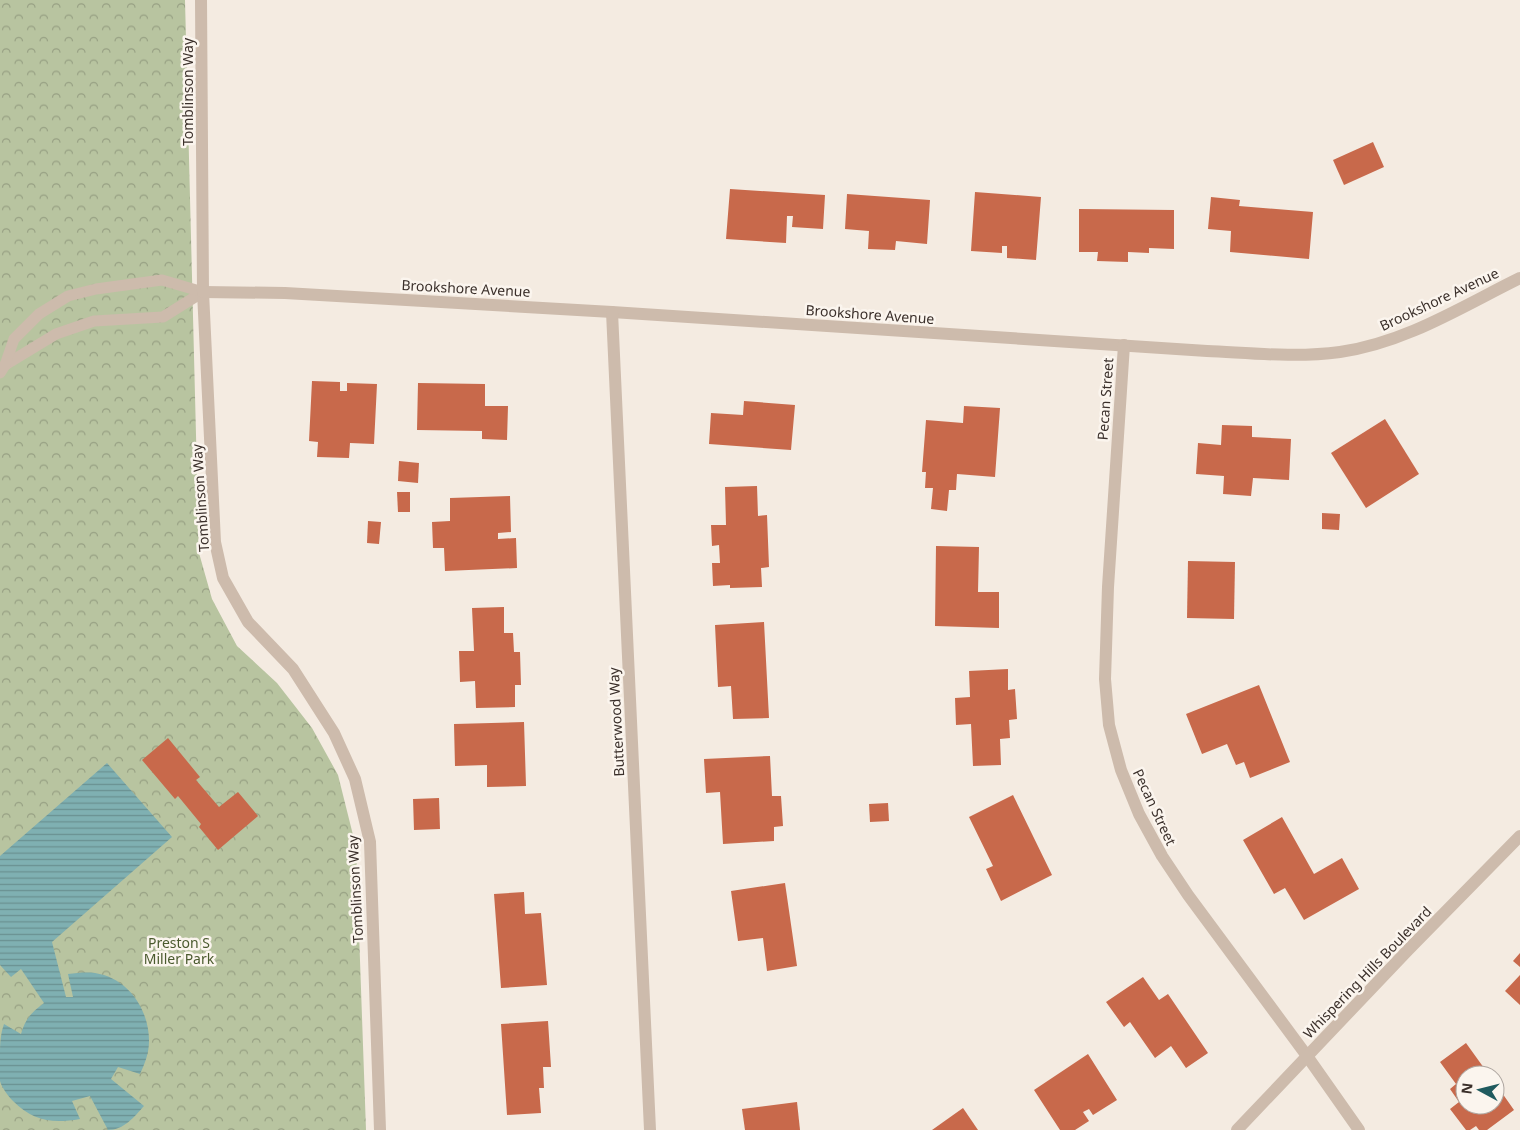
<svg xmlns="http://www.w3.org/2000/svg" width="1520" height="1130" viewBox="0 0 1520 1130" font-family="'Noto Sans',sans-serif">
<defs>
<pattern id="park-crowns" width="20" height="18" patternUnits="userSpaceOnUse" patternTransform="scale(1.25)"><rect width="20" height="18" fill="#b8c4a0"/><path d="M2 6a3 3 0 1 1 6 0M12 15a3 3 0 1 1 6 0" fill="none" stroke="#97a083"/></pattern>
<pattern id="water-rules" width="6" height="5" patternUnits="userSpaceOnUse" patternTransform="scale(1.25)"><rect width="6" height="5" fill="#7fb0b2"/><path d="M0 2.5h6" fill="none" stroke="#699091"/></pattern>
</defs>
<rect width="100%" height="100%" fill="#f4ebe1"/>
<!-- park -->
<polygon fill="url(#park-crowns)" points="0,0 185,0 199,553 212,599 237,646 277,683 312,728 338,775 356,847 366,1130 0,1130"/>
<!-- water -->
<path fill="url(#water-rules)" d="M107,763L172,837L52,942L66,997H73L68,974C77,973 86,972 95,973C128,978 149,1009 149,1041C149,1053 145,1063 140,1074L118,1067L111,1079L144,1106C134,1117 124,1130 108,1130L90,1096L72,1101L80,1119C52,1124 33,1121 13,1101C8,1096 2,1088 0,1081C0,1074 0,1065 0,1058C0,1046 0,1035 4,1024L21,1034C25,1019 32,1012 44,1003L21,969L11,977L0,965V856Z"/>
<!-- building -->
<g fill="#c8694b">
<polygon points="1373,142 1384,167 1344,185 1333,160"/>
<polygon points="730,189 825,195 823,229 792,227 793,216 787,216 786,243 726,239"/>
<polygon points="975,192 1041,197 1036,260 1007,258 1007,246 1002,246 1002,253 971,251"/>
<polygon points="847,194 930,200 927,244 896,241 895,250 868,249 869,231 845,229"/>
<polygon points="1211,197 1240,200 1239,206 1313,212 1309,259 1230,252 1231,231 1208,229"/>
<polygon points="1079,209 1174,210 1174,249 1149,248 1149,253 1128,252 1128,262 1097,261 1098,252 1079,252"/>
<polygon points="312,381 340,382 340,391 347,391 347,383 377,384 374,444 350,443 349,458 317,457 318,442 309,441"/>
<polygon points="418,383 485,384 485,406 508,406 507,440 482,439 482,431 417,430"/>
<polygon points="744,401 795,405 791,450 709,444 711,413 743,415"/>
<polygon points="964,406 1000,408 995,477 957,474 956,490 949,490 947,511 931,509 933,488 925,488 926,472 922,472 926,420 963,423"/>
<polygon points="1385,419 1419,474 1366,508 1331,453"/>
<polygon points="1222,425 1252,426 1252,437 1291,439 1289,480 1253,478 1251,496 1223,494 1224,476 1196,474 1198,443 1221,445"/>
<polygon points="399,461 419,463 418,483 398,481"/>
<polygon points="757,486 758,516 767,515 769,567 761,568 762,587 730,588 730,585 713,586 712,563 720,563 719,545 712,546 711,525 726,525 725,487"/>
<polygon points="397,492 410,492 410,512 398,512"/>
<polygon points="510,496 511,532 498,533 498,539 516,538 517,568 445,571 444,548 433,548 432,522 450,521 450,498"/>
<polygon points="1322,513 1340,514 1339,530 1322,529"/>
<polygon points="368,521 381,522 379,544 367,543"/>
<polygon points="936,546 979,547 978,592 999,592 999,628 935,626"/>
<polygon points="1188,561 1235,562 1234,619 1187,618"/>
<polygon points="504,607 504,633 513,633 514,652 520,652 521,685 515,685 515,707 476,708 475,681 460,682 459,651 474,651 472,608"/>
<polygon points="764,622 769,718 733,719 731,686 718,687 715,625"/>
<polygon points="1008,669 1008,690 1015,689 1017,719 1009,720 1010,738 1000,739 1001,765 973,766 971,724 956,725 955,698 970,697 969,671"/>
<polygon points="1259,685 1290,762 1250,778 1244,762 1236,765 1227,744 1202,754 1186,714"/>
<polygon points="524,722 526,786 487,787 487,765 455,766 454,724"/>
<polygon points="168,738 200,777 196,780 219,807 238,792 258,816 218,850 199,827 201,824 178,796 175,799 142,760"/>
<polygon points="770,756 772,796 781,796 783,826 774,827 774,841 723,844 720,792 706,793 704,759"/>
<polygon points="1013,795 1052,875 1001,901 986,869 993,866 969,817"/>
<polygon points="439,798 440,829 414,830 413,799"/>
<polygon points="888,803 889,821 870,822 869,804"/>
<polygon points="1282,817 1314,874 1342,858 1359,889 1304,920 1285,888 1274,894 1243,840"/>
<polygon points="785,883 797,966 767,971 763,938 738,941 731,891"/>
<polygon points="524,892 525,914 541,913 547,985 501,988 494,894"/>
<polygon points="1520,953 1520,967 1513,961"/>
<polygon points="1520,975 1520,1005 1505,991"/>
<polygon points="1143,977 1159,1000 1168,994 1208,1053 1186,1068 1171,1046 1155,1058 1130,1022 1124,1027 1106,1002"/>
<polygon points="548,1021 551,1067 543,1067 544,1088 539,1088 541,1113 507,1115 501,1024"/>
<polygon points="1466,1043 1489,1075 1465,1075 1465,1105 1495,1105 1495,1083 1514,1110 1487,1130 1479,1130 1476,1126 1470,1130 1466,1130 1450,1109 1459,1102 1450,1089 1456,1084 1440,1062"/>
<polygon points="1088,1054 1117,1100 1093,1115 1089,1109 1083,1112 1089,1121 1075,1130 1060,1130 1034,1090"/>
<polygon points="797,1102 800,1130 745,1130 742,1109"/>
<polygon points="963,1108 978,1130 932,1130"/>
</g>
<g fill="none" stroke-linecap="round" stroke-linejoin="round">
<!-- lane -->
<g stroke="#cdbbac" stroke-width="11">
<polyline points="5,365 56,334 94,321 163,317 203,292"/>
<polyline points="0,373 5,365 14,339 39,314 68,296 96,289 162,280 203,292"/>
</g>
<!-- street -->
<g stroke="#cdbbac" stroke-width="12">
<polyline points="201,0 203,292 215,542 223,578 248,622 293,669 334,733 355,779 370,842 380,1130"/>
<path d="M203,292L285,293L612,312L1207,351C1251,353 1296,358 1340,352C1405,343 1463,306 1520,278"/>
<polyline points="612,312 650,1130"/>
<polyline points="1124,345 1108,587 1105,679 1109,725 1121,770 1139,814 1162,856 1188,895 1307,1056 1359,1130"/>
<polyline points="1237,1130 1408,950 1520,836"/>
</g>
</g>
<g text-anchor="middle" dominant-baseline="central" stroke-width="5" stroke-linejoin="round" paint-order="stroke">
<!-- street labels -->
<g font-size="14" fill="#3b302b" stroke="#fbf5ee">
<text transform="translate(187 92) rotate(-90)">Tomblinson Way</text>
<text transform="translate(466 288) rotate(3)">Brookshore Avenue</text>
<text transform="translate(1439 299) rotate(-25)">Brookshore Avenue</text>
<text transform="translate(870 314) rotate(4)">Brookshore Avenue</text>
<text transform="translate(1105 399) rotate(-86)">Pecan Street</text>
<text transform="translate(200 498) rotate(-94)">Tomblinson Way</text>
<text transform="translate(616 722) rotate(-93)">Butterwood Way</text>
<text transform="translate(1155 807) rotate(65)">Pecan Street</text>
<text transform="translate(355 889) rotate(-93)">Tomblinson Way</text>
<text transform="translate(1367 972) rotate(-46)">Whispering Hills Boulevard</text>
</g>
<!-- park labels -->
<g font-size="14" fill="#4a5a2e" stroke="#fbf5ee">
<text x="179" y="942">Preston S<tspan x="179" dy="16">Miller Park</tspan></text>
</g>
</g>
<!-- north arrow -->
<g transform="translate(1480 1090) rotate(277)"><circle r="24" fill="#fbf5ee" stroke="#aea6a0"/>
<path d="M0-4L9 19L0 12L-9 19Z" fill="#1f5a5e"/>
<text y="-8" font-size="14" font-weight="bold" text-anchor="middle" fill="#3b302b">N</text>
</g>
</svg>
